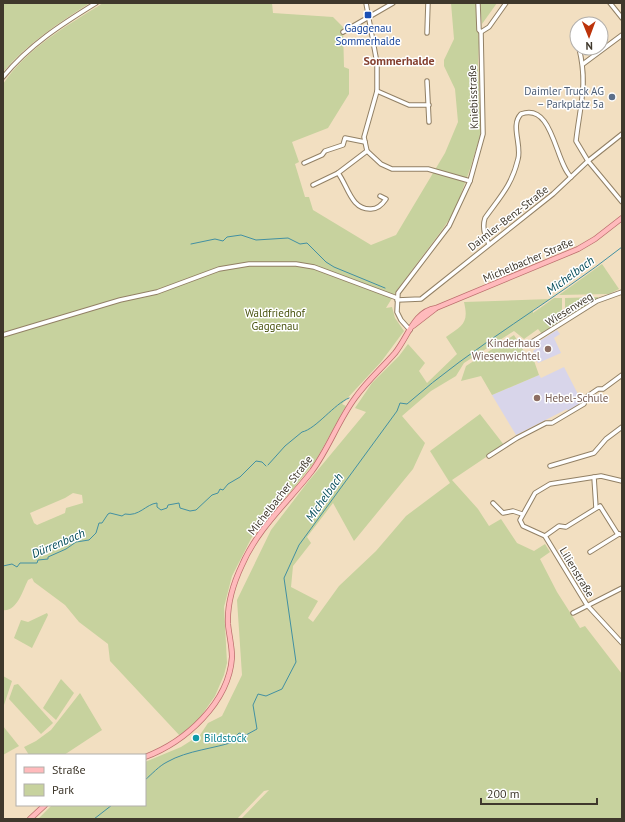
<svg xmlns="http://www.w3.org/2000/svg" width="625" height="822" viewBox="0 0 625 822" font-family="'PT Sans',sans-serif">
<rect width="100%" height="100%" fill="#f2dfc1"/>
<!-- education -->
<g fill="#d8d5ea">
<polygon points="557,330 560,334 554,338 561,353 538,363 533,351 540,346 538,342"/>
<polygon points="564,367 582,402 568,411 567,409 516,435 492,395 539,375 541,378"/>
</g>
<!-- green -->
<g fill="#c7d29e" fill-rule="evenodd">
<path d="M3,3H90C58,23 28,43 3,72Z"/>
<path d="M103,3H272L273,13L333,17L343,27L344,67L349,69V94L328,128L292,142L299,162L295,164L305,197H309L313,210L371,245L396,235L445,153L458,122L455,89L444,66V60L454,39L451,3H476L479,43L478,65L481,133L470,169L455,211L442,230L397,290L386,308L392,307L395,318L404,331L381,362L342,404L346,406L316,460L293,489L256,529L232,576L224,607L227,663L224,675L215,696L199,719L181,737L110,661L108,644L79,622L65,605L34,582L32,578L28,580C23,590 17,612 3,610V84C27,48 68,25 103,3ZM73,493L82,495L83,503L66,508L65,513L37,525L34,523L30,513L65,498Z"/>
<polygon points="480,3 497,3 482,24"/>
<polygon points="602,264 619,289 609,294 559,295"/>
<polygon points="598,297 598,298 565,319 565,298"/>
<path d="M554,298H562V320L542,334L538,329L524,339L514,331L464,363L456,376L431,391L402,416L425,443L413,469L354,541L333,503L307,537L311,543L293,566L291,587L318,601L308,618L313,622L339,586L376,551L406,516L450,483L430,451L480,414L504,445L452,480L478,509L489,526L501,519L517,543L534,551L545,544L550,552L540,559L557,592L580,628L585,626L622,674V819H241L269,790L264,791L237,819H38L52,805H145V762L181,747L200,735L208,723L222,716L242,675L237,600L271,530L307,483L366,412L355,408L372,383L399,356L408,344L425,363L419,371L427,383L457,354L446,337C463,325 469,323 464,302L550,299L533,310V313Z"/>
<polygon points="514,335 527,356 532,355 539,375 492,395 481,376 461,381 466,366"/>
<polygon points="47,613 48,615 32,648 14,638 21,620 28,622"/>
<polygon points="3,676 12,681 3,708"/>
<polygon points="61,679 74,693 56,720 43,708"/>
<polygon points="18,684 53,723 41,734 9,699 14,685"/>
<polygon points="80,693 102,730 64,755 29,755 24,747 36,741 51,730"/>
<polygon points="3,726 19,746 3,755"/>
</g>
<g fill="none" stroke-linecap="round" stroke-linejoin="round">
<!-- stream -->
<g stroke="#4290a2" stroke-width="1">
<polyline points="18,3 27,3"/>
<polyline points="191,244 215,239 223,241 227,237 241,235 256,240 288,238 300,244 307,243 326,262 334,267 385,288"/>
<path d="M268,465L285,446L302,432C316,429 334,404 349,398"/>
<path d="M3,566L12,564L17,567L20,563H37L38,560L48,559V557L66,549L76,542L89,540L96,533L99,523H102L108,514L110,513L122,516L125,514C139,517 146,504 157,503V507L161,510L167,508L168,505L179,503L180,508L190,511L196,510L212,495L218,493L220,489L223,490L228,484L240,477L256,461L262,462L266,466"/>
<path d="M145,780C152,774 159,766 167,762C188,750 214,749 236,741L237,735L239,733L246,735L257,729L253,705L258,694L266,696L282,689L296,662L284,578L299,545L397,411L400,403L407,404C474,345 552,302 622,247"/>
<polyline points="94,819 112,805"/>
</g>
<!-- minor casing -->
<g stroke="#928065" stroke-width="5.5">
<g id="minor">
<polyline points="366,3 377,63 377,91 364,137 367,151 381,164 392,169 428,169 470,181"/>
<polyline points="610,3 622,18"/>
<polyline points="343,32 393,3"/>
<polyline points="481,32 489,27 506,3"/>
<polyline points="427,33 428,3"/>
<polyline points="577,40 577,41"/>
<path d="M579,48C588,85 580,105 576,141L588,161L622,202"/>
<polyline points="583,64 622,35"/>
<path d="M3,77C29,45 62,24 96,3"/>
<polyline points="427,81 429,122"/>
<polyline points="377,91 409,105 429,105"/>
<polyline points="304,163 322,155 325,151 343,145 345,138 365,142"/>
<path d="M338,173C348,186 351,210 371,209C378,209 382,205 386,199L380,196"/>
<polyline points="313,185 338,173 367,151"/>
<path d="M489,244C484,235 482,227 485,218C500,197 512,185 518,159C522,145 510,125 521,114C553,102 555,162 571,177"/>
<polyline points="397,300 421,299 553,194 588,161 622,134"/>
<polyline points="410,330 401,320 397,312 398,293 449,226 470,181 483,134 481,32 479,30 478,3"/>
<polyline points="3,335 120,300 157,292 219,269 249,264 296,264 314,267 397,298"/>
<polyline points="527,345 597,301 622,292"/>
<polyline points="489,456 517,438 546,423 552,423 584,404 585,398 598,389 603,389 622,375"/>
<polyline points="550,466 594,453 606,439 622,427"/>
<polyline points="594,477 596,508"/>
<polyline points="622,481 601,476 550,484 535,493 520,520 523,526 545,536 587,605 622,643"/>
<polyline points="493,503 503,513 513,511 522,514"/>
<polyline points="545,536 559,526 566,527 600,506 617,533 622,535"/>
<polyline points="590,552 619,534"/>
<polyline points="573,613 622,588"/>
</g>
</g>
<!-- major casing -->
<g stroke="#bc6f6d" stroke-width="6">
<g id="major">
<polyline points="413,326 435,309"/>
<path d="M145,757C185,742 229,703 232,657C232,646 229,635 228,624C227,603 233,584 242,565C258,528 288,502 312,471C329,448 338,421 355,398C367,381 382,368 395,353C408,337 414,311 436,308L578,249L595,239L622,218"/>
<polyline points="30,819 45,805"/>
</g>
</g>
<!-- minor -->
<use href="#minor" stroke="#fff" stroke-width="3.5"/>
<!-- major -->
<use href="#major" stroke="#ffbabc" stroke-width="4.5"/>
</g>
<!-- markers -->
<rect fill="#1a4fb4" stroke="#fff" stroke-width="1.5" x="364" y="11" width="8" height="8" rx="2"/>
<circle fill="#5c6f8a" stroke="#fff" stroke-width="1.5" cx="612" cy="97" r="4"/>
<g fill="#8d6e63" stroke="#fff" stroke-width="1.5">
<circle cx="548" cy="349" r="4"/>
<circle cx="537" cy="398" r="4"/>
</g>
<circle fill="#0f9aa8" stroke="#fff" stroke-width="1.5" cx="196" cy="738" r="4"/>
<g text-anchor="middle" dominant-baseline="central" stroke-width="3" stroke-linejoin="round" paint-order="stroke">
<!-- transit labels -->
<g font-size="11" fill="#164399" stroke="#fff">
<text x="368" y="28">Gaggenau<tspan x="368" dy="13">Sommerhalde</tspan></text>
</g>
<!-- service labels -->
<g font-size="11" fill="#4e5e75" stroke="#fff" text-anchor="end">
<text x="604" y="91">Daimler Truck AG<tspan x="604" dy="13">− Parkplatz 5a</tspan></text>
</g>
<!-- street labels -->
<g font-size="11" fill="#3f382c" stroke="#fff">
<text transform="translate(473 97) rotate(-92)">Kniebisstraße</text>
<text transform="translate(508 218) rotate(-38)">Daimler-Benz-Straße</text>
<text transform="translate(528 260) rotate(-23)">Michelbacher Straße</text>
<text transform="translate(569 309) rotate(-32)">Wiesenweg</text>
<text transform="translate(280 495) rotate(-52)">Michelbacher Straße</text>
<text transform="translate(577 572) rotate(59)">Lilienstraße</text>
</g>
<!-- park labels -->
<g font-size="11" fill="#4b5512" stroke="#fff">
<text x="275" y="313">Waldfriedhof<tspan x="275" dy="13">Gaggenau</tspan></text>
</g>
<!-- education labels -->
<g font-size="11" fill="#785e54" stroke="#fff" text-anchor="end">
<text x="540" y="343">Kinderhaus<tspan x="540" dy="13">Wiesenwichtel</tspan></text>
<text x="545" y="398" text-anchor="start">Hebel-Schule</text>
</g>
<!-- culture labels -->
<g font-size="11" fill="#0d838f" stroke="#fff" text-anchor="start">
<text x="204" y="738">Bildstock</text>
</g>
<!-- neighbourhood labels -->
<g font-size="12" font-weight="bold" fill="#85402f" stroke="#fff">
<text x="399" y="60">Sommerhalde</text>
</g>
<!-- water labels -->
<g font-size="12" font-style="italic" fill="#014a58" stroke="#fff">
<text transform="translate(570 275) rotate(-36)">Michelbach</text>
<text transform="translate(324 497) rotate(-55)">Michelbach</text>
<text transform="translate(58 543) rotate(-23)">Dürrenbach</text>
</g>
</g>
<!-- border -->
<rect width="625" height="822" fill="none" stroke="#3f382c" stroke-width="8"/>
<!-- legend -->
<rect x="16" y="754" width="130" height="52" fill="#ffffff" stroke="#b2afab"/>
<rect x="24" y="767" width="20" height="6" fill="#ffbabc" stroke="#b2afab"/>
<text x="52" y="774" font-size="12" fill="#3f382c">Straße</text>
<rect x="24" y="784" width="20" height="12" fill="#c7d29e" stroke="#b2afab"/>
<text x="52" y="794" font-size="12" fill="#3f382c">Park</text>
<!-- north arrow -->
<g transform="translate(589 36) rotate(179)"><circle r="19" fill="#ffffff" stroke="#b2afab"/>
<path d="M0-3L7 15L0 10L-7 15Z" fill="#bc330a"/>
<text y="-6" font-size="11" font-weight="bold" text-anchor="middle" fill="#3f382c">N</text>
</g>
<!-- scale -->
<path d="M481 798v6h116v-6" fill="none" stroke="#3f382c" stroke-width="2"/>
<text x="487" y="798" font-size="12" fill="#3f382c" stroke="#ffffff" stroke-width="3" paint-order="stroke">200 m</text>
</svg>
